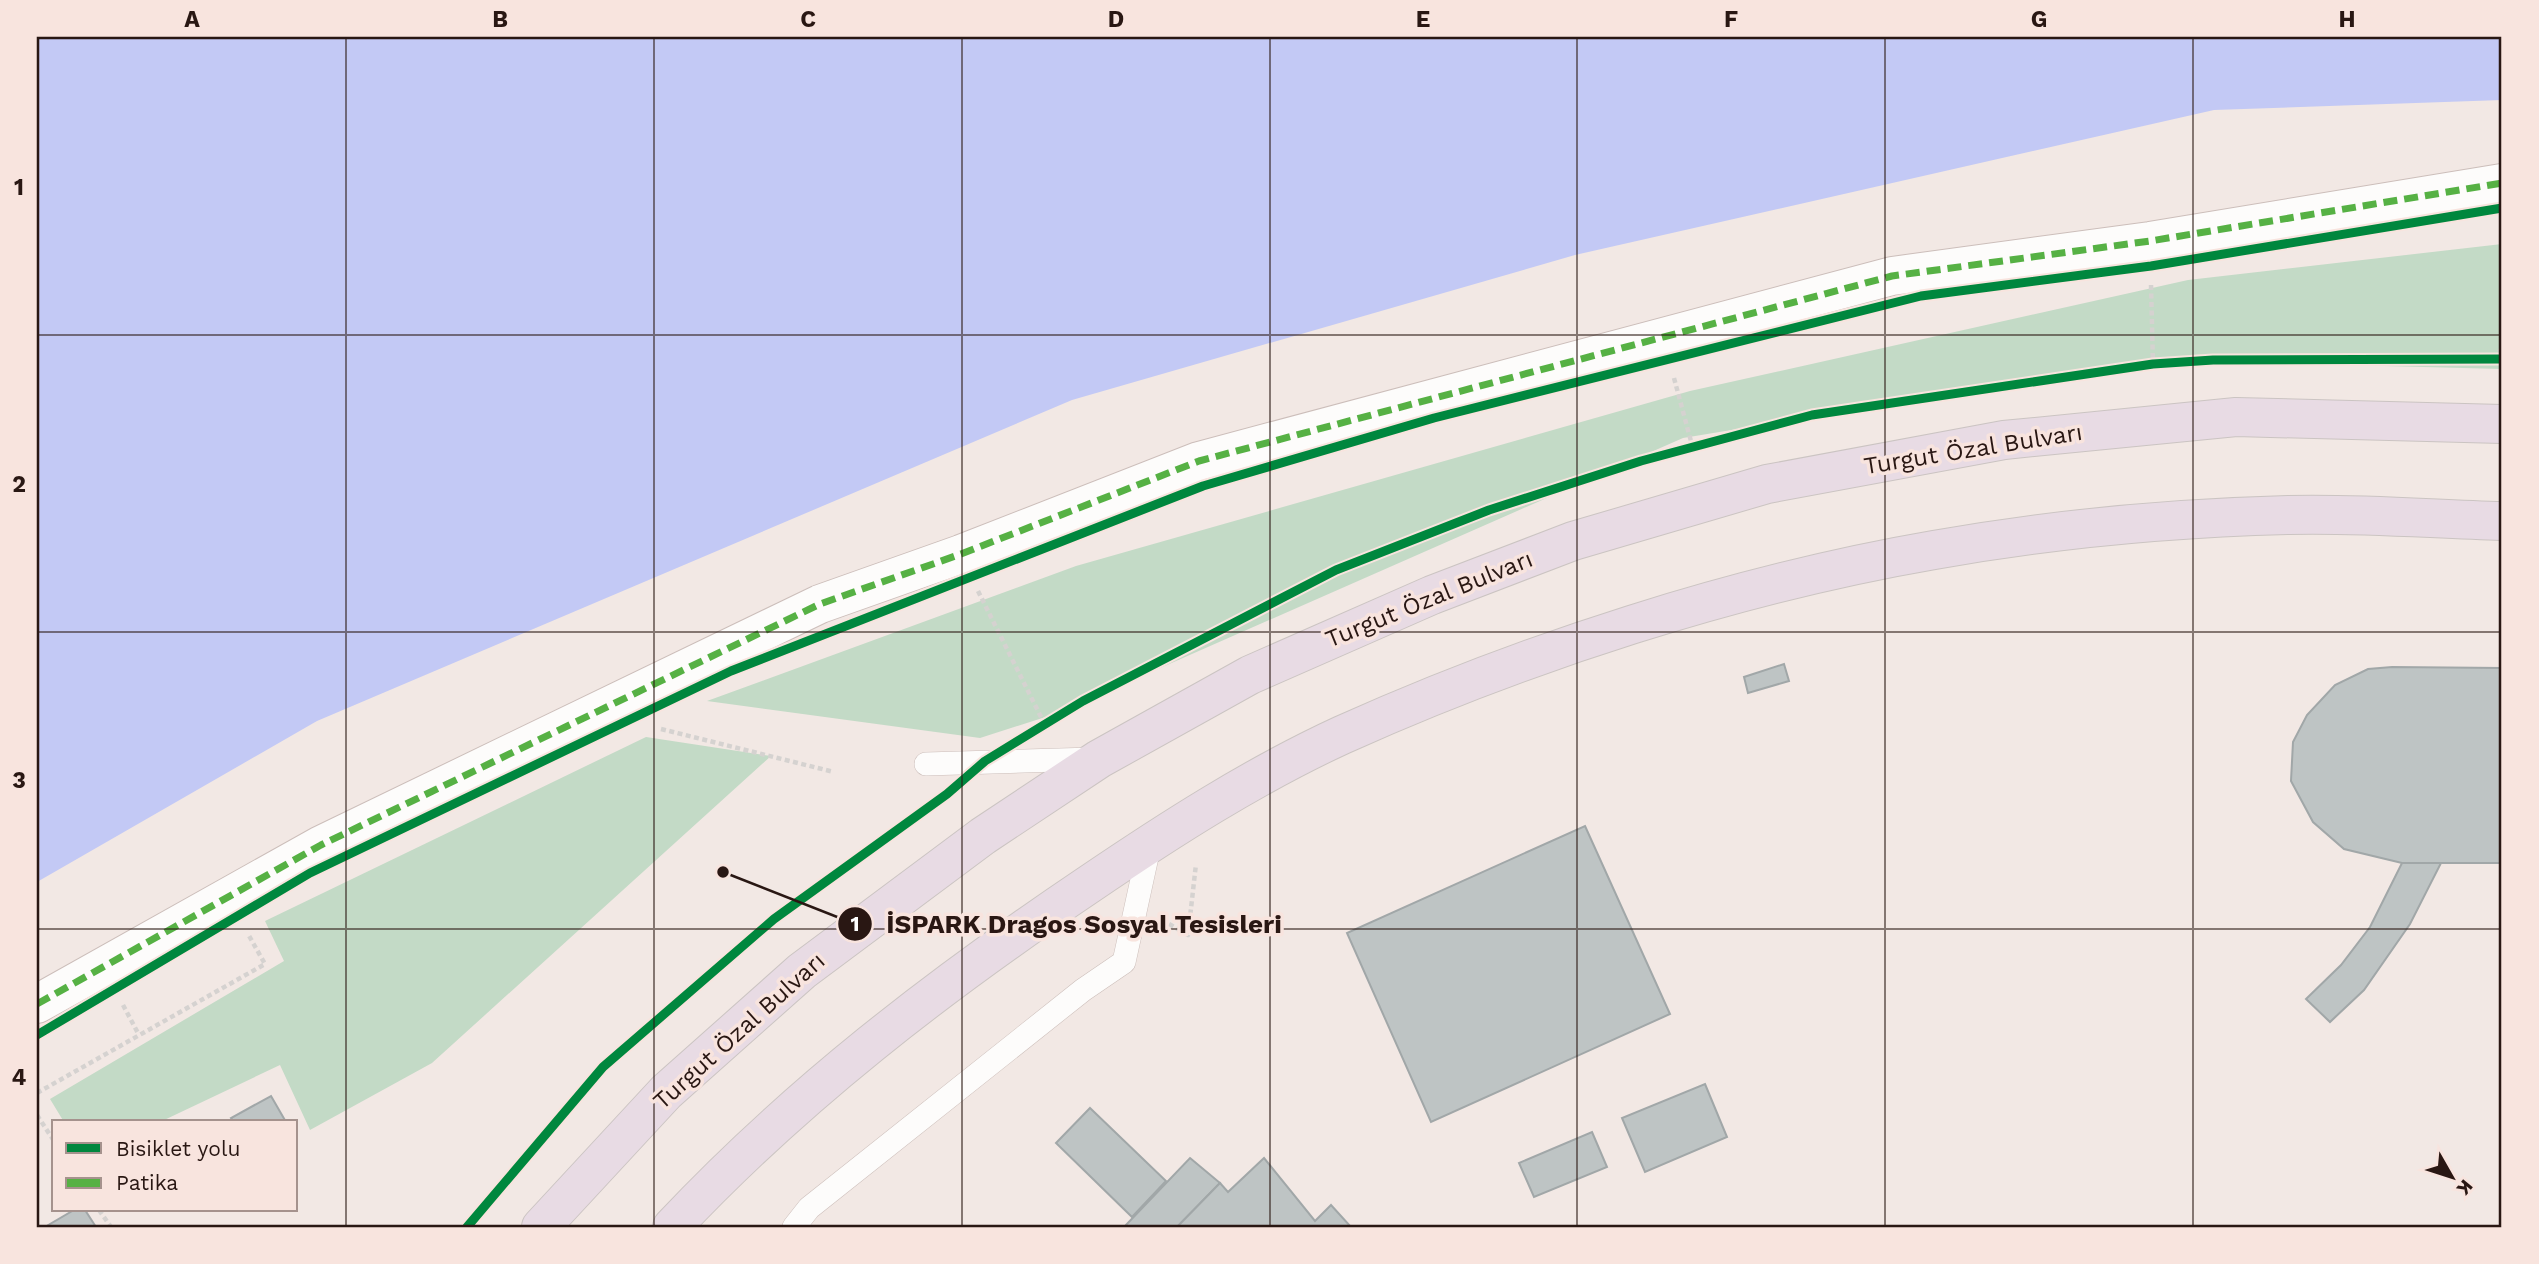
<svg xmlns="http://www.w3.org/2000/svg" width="2539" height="1264" viewBox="0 0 2539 1264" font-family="'Work Sans',sans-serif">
<rect width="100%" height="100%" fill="#f2e8e4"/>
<!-- green -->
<g fill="#c3dac6">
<polygon points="2502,244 2502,369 2156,360 1683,438 1058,713 980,738 707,701 1076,566 1690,391 2188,280"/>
<polygon points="646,737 771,756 432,1063 310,1130 280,1065 160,1122 64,1122 50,1099 284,961 265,921"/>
</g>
<!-- water -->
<polygon fill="#c3c9f5" points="37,37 2502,37 2502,100 2214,110 1575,255 1072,400 317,721 37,882"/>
<!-- building -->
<g fill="#bec4c4" stroke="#a1a7a8" stroke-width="2">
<polygon points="1784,664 1789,681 1748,693 1744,677"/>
<polygon points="2392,667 2502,668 2502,863 2402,863 2344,849 2313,822 2291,781 2293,742 2307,715 2335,685 2368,669"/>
<polygon points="1585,826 1670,1014 1431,1122 1347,933"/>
<polygon points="2402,863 2441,863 2410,924 2364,990 2330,1022 2306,999 2341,965 2370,927"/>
<polygon points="1705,1084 1727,1137 1645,1172 1622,1118"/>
<polygon points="271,1096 286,1122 234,1122 231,1118"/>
<polygon points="1090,1108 1166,1181 1132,1217 1056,1143"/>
<polygon points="1592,1132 1607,1167 1534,1197 1519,1163"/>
<polygon points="1190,1158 1220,1183 1177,1227 1124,1227"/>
<polygon points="1264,1158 1315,1221 1331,1205 1351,1227 1177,1227 1220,1183 1228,1192"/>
<polygon points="74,1210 85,1210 96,1227 45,1227"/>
</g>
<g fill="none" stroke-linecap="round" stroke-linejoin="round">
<!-- lane casing -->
<g stroke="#ccbeba" stroke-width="24">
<g id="lane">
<polyline points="926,764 1093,759"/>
<polyline points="794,1227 809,1208 1083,990 1124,962 1150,843"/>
</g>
</g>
<!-- street casing -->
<g stroke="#ccbeba" stroke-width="40">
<polyline id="street" points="37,1004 321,845 820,604 961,554 1199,461 1892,276 2150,241 2502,183"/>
</g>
<!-- highway casing -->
<g stroke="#cbc4c2" stroke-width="40">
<g id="highway">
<polyline points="541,1227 666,1092 802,971 983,836 1099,759 1250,675 1432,595 1573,541 1767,484 2004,440 2236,417 2502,424"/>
<path d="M672,1227C796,1095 938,986 1088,885C1169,830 1253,776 1342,735C1524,653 1737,584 1934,550C2047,530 2173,518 2288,515C2359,513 2431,519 2502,521"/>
</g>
</g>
<!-- path -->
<g stroke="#d5d2d0" stroke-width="4.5" stroke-dasharray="5 3.5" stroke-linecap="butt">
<polyline points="2151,285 2153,364"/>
<polyline points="2494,359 2502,348"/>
<polyline points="1674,378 1692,445"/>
<polyline points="978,591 1045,725"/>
<polyline points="661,729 834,772"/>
<polyline points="1169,924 1188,935 1196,864"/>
<polyline points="123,1005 139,1035"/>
<polyline points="37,1093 265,964 248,934"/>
<polyline points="37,1115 54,1141"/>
<polyline points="99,1210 111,1227"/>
</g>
<!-- lane -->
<use href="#lane" stroke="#fdfcfb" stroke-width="23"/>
<!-- street -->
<use href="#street" stroke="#fdfcfb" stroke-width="38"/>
<!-- highway -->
<use href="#highway" stroke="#e8dbe4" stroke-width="38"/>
<!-- quiet -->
<polyline stroke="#56b144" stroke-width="7" stroke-dasharray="14 7" stroke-linecap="butt" points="37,1004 321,845 820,604 961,554 1199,461 1892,276 2150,241 2502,183"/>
<!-- cycleway casing -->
<g stroke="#f8e4de" stroke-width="13">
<g id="cycleway">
<polyline points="37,1035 310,873 731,671 1203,486 1434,418 1921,296 2151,266 2502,208"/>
<polyline points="467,1227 603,1067 774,919 947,794 985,761 1083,701 1336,570 1489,510 1641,461 1812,415 2153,364 2213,360 2502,359"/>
</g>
</g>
<!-- cycleway -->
<use href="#cycleway" stroke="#00873e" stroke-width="9"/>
</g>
<!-- grid -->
<path fill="none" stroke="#291713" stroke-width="2" stroke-opacity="0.55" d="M346,37V1227M654,37V1227M962,37V1227M1270,37V1227M1577,37V1227M1885,37V1227M2193,37V1227M37,335H2502M37,632H2502M37,929H2502"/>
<g text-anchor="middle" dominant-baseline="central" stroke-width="7" stroke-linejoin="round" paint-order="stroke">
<!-- street labels -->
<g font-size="24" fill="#291713" stroke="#f8e4de">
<text transform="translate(1973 449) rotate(-9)">Turgut Özal Bulvarı</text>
<text transform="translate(1429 599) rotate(-22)">Turgut Özal Bulvarı</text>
<text transform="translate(739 1031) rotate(-42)">Turgut Özal Bulvarı</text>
</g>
</g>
<!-- callouts -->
<path fill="none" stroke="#291713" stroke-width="2.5" d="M723 872L855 924"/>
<g fill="#291713" stroke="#f8e4de" stroke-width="2.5">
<circle cx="723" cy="872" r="7"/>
<circle cx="855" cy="924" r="18"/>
</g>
<g font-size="21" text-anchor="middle" font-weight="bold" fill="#fff">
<text x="855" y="931">1</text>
</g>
<g font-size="26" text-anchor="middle" font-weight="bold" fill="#291713" stroke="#f8e4de" stroke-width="7" stroke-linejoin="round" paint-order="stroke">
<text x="1084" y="933">İSPARK Dragos Sosyal Tesisleri</text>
</g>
<!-- border -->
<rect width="2539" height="1264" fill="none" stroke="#f8e4de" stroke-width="77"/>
<!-- legend -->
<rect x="52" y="1120" width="245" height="91" fill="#f8e4de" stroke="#a5928d" stroke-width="2"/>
<rect x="66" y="1143" width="35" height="10" fill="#00873e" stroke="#a5928d" stroke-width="2"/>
<text x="116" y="1156" font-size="21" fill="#291713">Bisiklet yolu</text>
<rect x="66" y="1178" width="35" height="10" fill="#56b144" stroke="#a5928d" stroke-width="2"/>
<text x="116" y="1190" font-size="21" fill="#291713">Patika</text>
<!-- north arrow -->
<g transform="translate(2452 1177) rotate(129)" stroke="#f8e4de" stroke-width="5" paint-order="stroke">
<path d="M0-5L12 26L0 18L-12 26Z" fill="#291713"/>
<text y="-10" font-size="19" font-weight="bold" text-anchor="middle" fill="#291713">K</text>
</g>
<rect x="38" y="38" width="2462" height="1188" fill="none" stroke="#291713" stroke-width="2.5"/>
<g font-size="23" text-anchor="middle" font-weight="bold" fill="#291713">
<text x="192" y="27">A</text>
<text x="500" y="27">B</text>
<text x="808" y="27">C</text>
<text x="1116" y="27">D</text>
<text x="1423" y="27">E</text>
<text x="1731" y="27">F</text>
<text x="2039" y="27">G</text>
<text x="2347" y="27">H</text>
<text x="19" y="195">1</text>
<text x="19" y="492">2</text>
<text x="19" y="788">3</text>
<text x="19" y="1085">4</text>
</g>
</svg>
